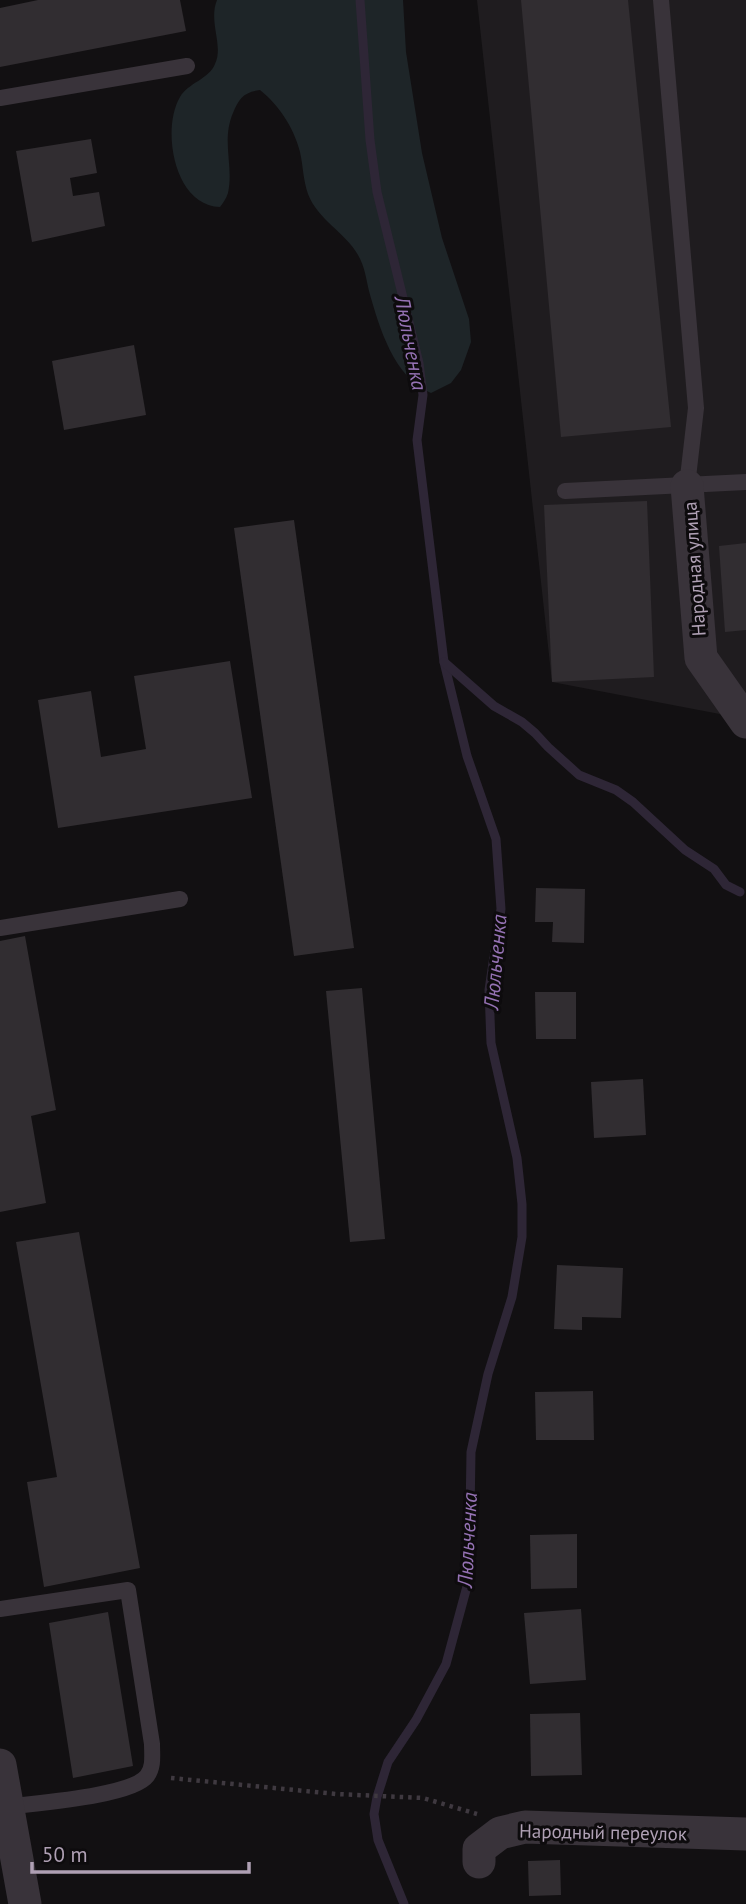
<svg xmlns="http://www.w3.org/2000/svg" width="746" height="1904" viewBox="0 0 746 1904" font-family="'PT Sans',sans-serif">
<rect width="100%" height="100%" fill="#121012"/>
<!-- built -->
<polygon fill="#1f1c1f" points="477,0 746,0 746,719 552,682"/>
<!-- green -->
<path fill="#1e2528" d="M217,0H403L406,52L422,153L442,238L469,319L471,342L461,370L451,383L431,393C394,378 379,327 369,291C366,279 365,267 358,255C345,232 318,220 308,194C303,180 303,165 300,152C294,128 279,105 260,90C244,92 239,98 233,113C221,141 234,166 228,193C226,199 223,203 220,207C174,206 161,129 180,97C188,83 209,79 215,64C224,45 208,22 217,0Z"/>
<g fill="none" stroke-linecap="round" stroke-linejoin="round">
<!-- stream -->
<g stroke="#2e2636" stroke-width="9">
<polyline points="360,0 370,140 377,192 419,363 423,395 417,440 444,662 467,756 496,839 501,909 489,990 491,1043 517,1158 522,1204 522,1237 512,1297 488,1374 471,1452 469,1579 446,1664 416,1720 388,1762 377,1797 374,1814 378,1840 404,1904"/>
<polyline points="444,662 494,706 522,722 535,733 548,747 579,775 616,790 633,802 685,850 714,869 726,885 740,892"/>
</g>
</g>
<!-- building -->
<g fill="#312d31">
<polygon points="38,0 180,0 186,31 0,67 0,8"/>
<polygon points="521,0 628,0 671,427 561,437"/>
<polygon points="91,139 97,173 70,178 73,196 99,192 105,226 32,242 16,151"/>
<polygon points="134,345 146,415 64,430 52,361"/>
<polygon points="647,501 654,677 552,682 544,505"/>
<polygon points="294,520 354,948 294,956 234,528"/>
<polygon points="746,543 746,630 725,632 719,546"/>
<polygon points="230,661 252,798 58,828 38,700 91,691 101,757 146,749 134,676"/>
<polygon points="536,888 585,889 584,943 552,942 553,922 535,922"/>
<polygon points="25,936 56,1110 31,1116 46,1203 0,1212 0,941"/>
<polygon points="362,988 385,1239 350,1242 326,991"/>
<polygon points="535,992 576,992 576,1039 536,1039"/>
<polygon points="643,1079 646,1135 594,1138 591,1082"/>
<polygon points="79,1232 140,1568 44,1587 27,1482 57,1477 16,1242"/>
<polygon points="557,1265 623,1268 621,1318 582,1317 582,1330 554,1329"/>
<polygon points="593,1391 594,1440 536,1440 535,1392"/>
<polygon points="577,1534 577,1588 531,1589 530,1535"/>
<polygon points="581,1609 586,1680 530,1684 524,1613"/>
<polygon points="108,1612 133,1766 73,1778 49,1623"/>
<polygon points="580,1713 582,1775 531,1776 530,1714"/>
<polygon points="560,1860 561,1895 529,1896 528,1861"/>
</g>
<g fill="none" stroke-linecap="round" stroke-linejoin="round">
<!-- path -->
<polyline stroke="#3f3940" stroke-width="4.5" stroke-dasharray="3.5 5" stroke-linecap="butt" points="171,1778 336,1794 423,1798 477,1814"/>
<!-- service -->
<g stroke="#39333a" stroke-width="16">
<polyline points="661,0 696,408 687,486"/>
<polyline points="0,98 187,66"/>
<polyline points="565,491 746,482"/>
<polyline points="0,928 180,899"/>
<path d="M0,1609L128,1590L152,1744C152,1755 154,1767 147,1776C132,1796 35,1803 7,1807"/>
</g>
<!-- minor -->
<g stroke="#39333a" stroke-width="33">
<polyline points="687,486 701,658 746,722"/>
<polyline points="0,1765 25,1904"/>
<polyline points="479,1862 479,1849 500,1833 525,1827 746,1834"/>
</g>
</g>
<g text-anchor="middle" dominant-baseline="central" stroke-width="6" stroke-linejoin="round" paint-order="stroke">
<!-- street labels -->
<g font-size="19" fill="#afa0b4" stroke="#0d0b0d">
<text transform="translate(694 569) rotate(-94)">Народная улица</text>
<text transform="translate(603 1832) rotate(1)">Народный переулок</text>
</g>
<!-- water labels -->
<g font-size="21" font-style="italic" fill="#9572b4" stroke="#0d0b0d">
<text transform="translate(411 343) rotate(79)">Люльченка</text>
<text transform="translate(495 962) rotate(-85)">Люльченка</text>
<text transform="translate(467 1540) rotate(-87)">Люльченка</text>
</g>
</g>
<!-- scale -->
<path d="M32 1862v10h217v-10" fill="none" stroke="#afa0b4" stroke-width="3.5"/>
<text x="42" y="1862" font-size="21" fill="#afa0b4" stroke="#0d0b0d" stroke-width="5" paint-order="stroke">50 m</text>
</svg>
